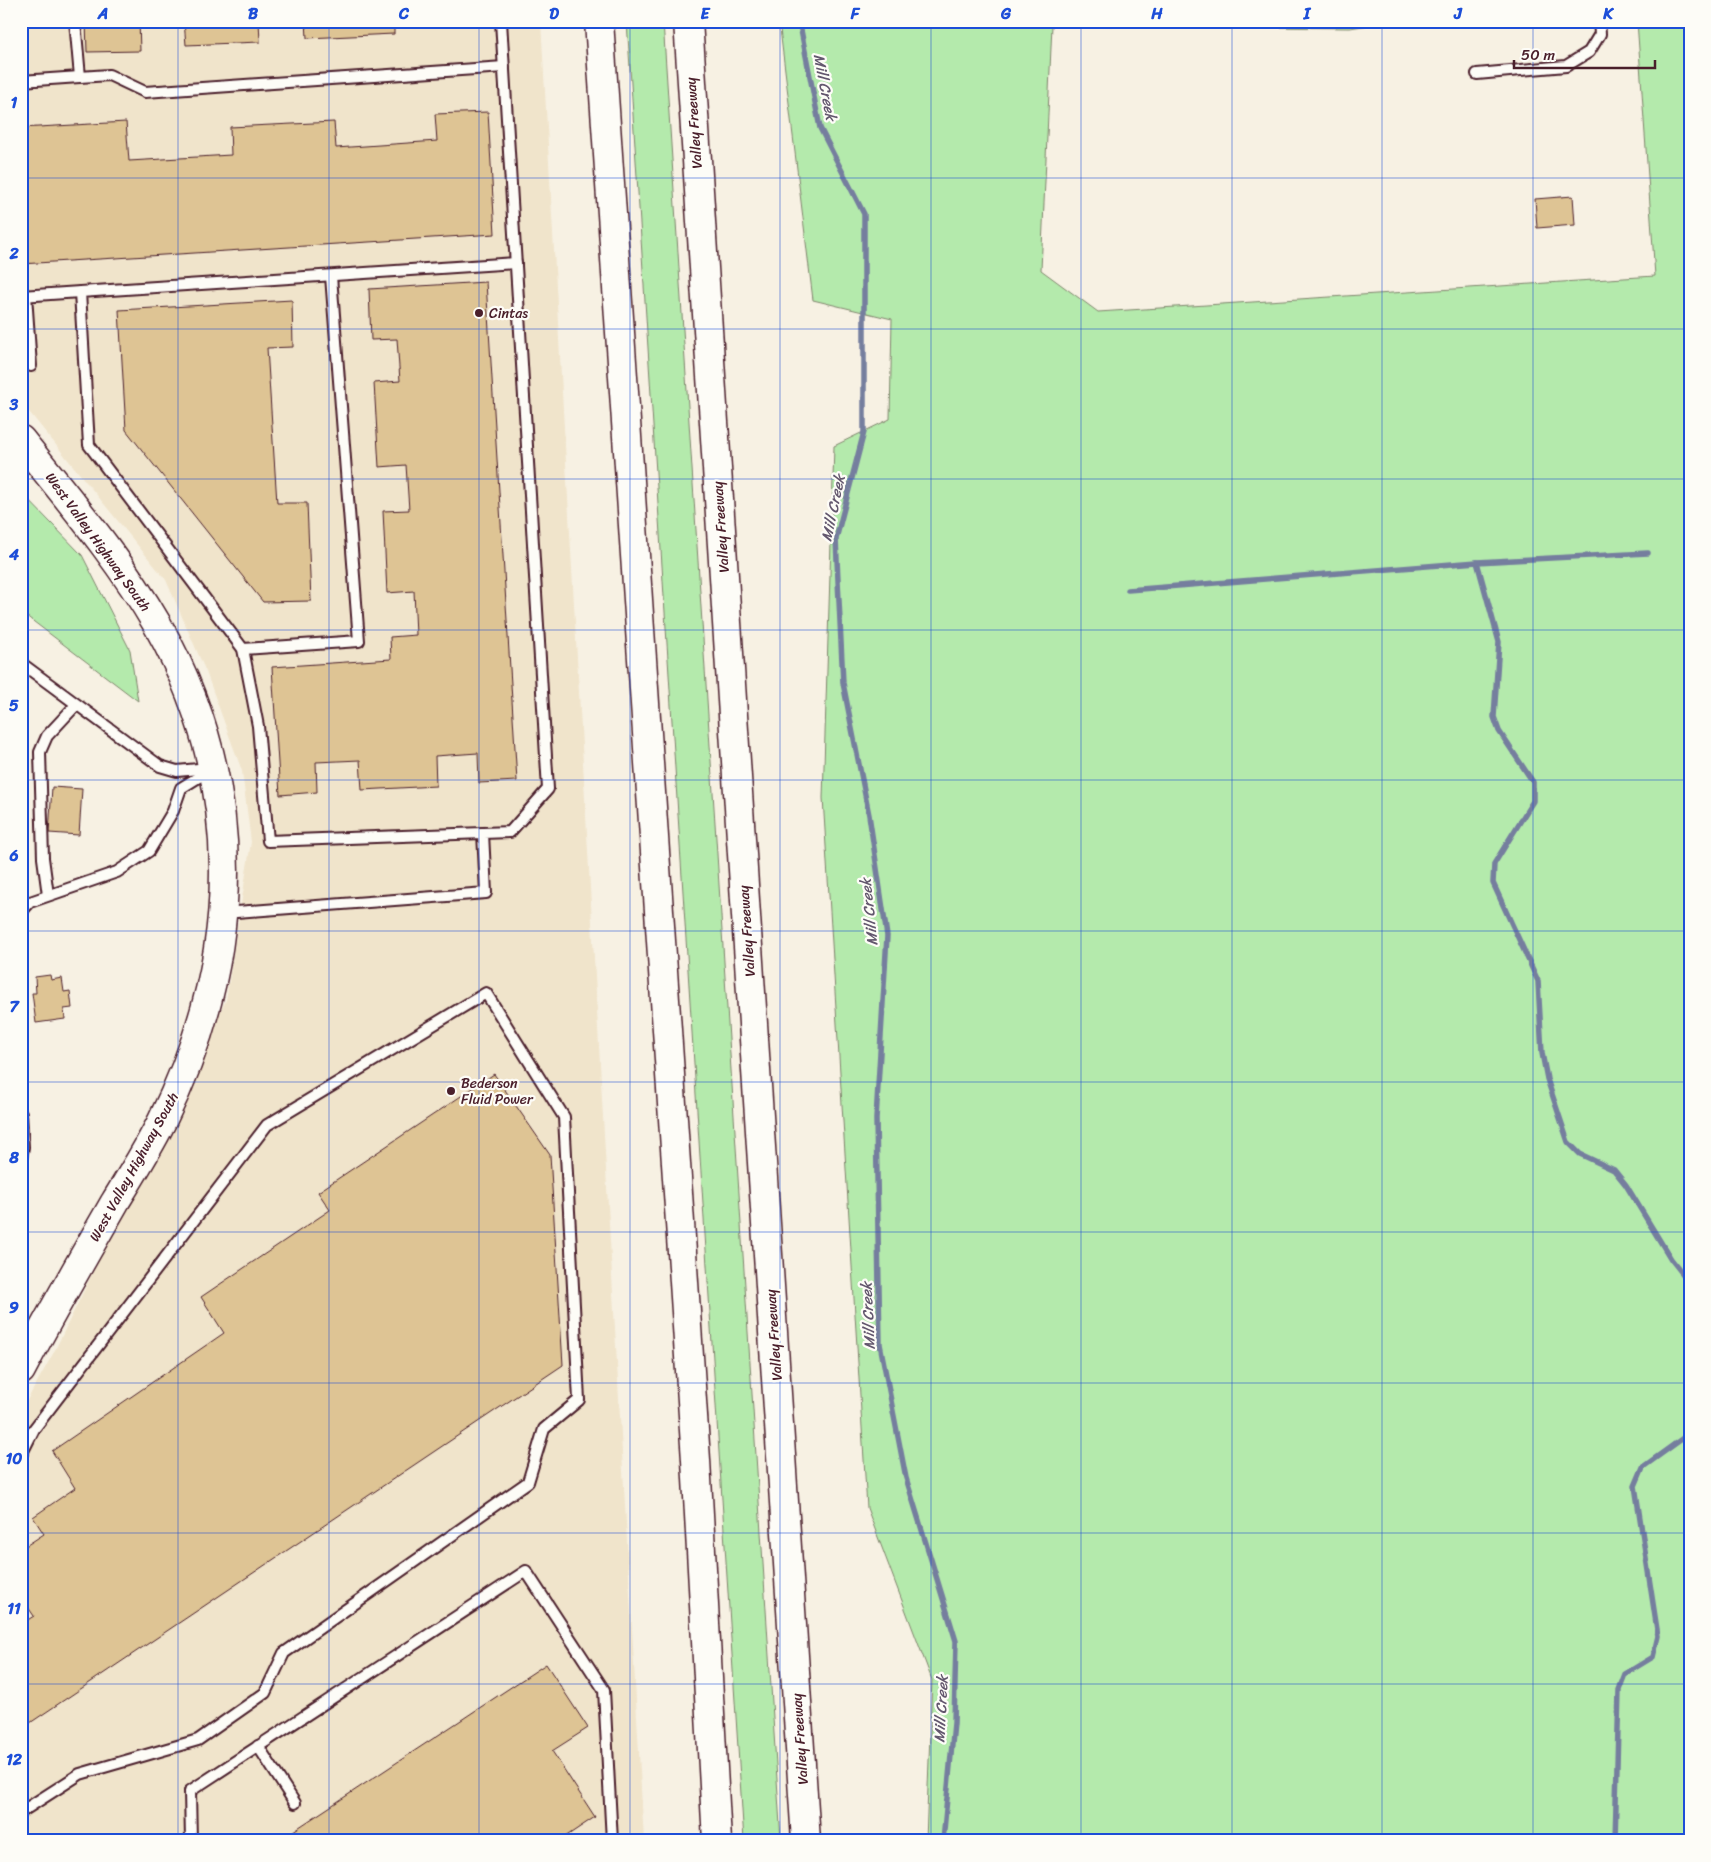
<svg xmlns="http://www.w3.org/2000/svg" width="1711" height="1862" viewBox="0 0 1711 1862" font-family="Sriracha,sans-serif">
<rect width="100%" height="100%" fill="#f7f1e3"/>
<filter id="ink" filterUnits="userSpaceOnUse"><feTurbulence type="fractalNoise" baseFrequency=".02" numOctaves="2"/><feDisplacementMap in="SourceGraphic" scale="10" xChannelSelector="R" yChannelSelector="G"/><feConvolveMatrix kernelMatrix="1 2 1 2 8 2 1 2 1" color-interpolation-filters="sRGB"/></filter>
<g filter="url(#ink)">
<!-- built -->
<polygon fill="#f0e4cb" points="21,21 541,21 644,1841 21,1841 21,1411 54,1352 226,1000 251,842 242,771 206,672 166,580 21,402"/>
<!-- green -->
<g fill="#b4eaac" stroke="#7f846c">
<polygon points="627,21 663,21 781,1841 744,1841"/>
<polygon points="779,21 1396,21 1350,28 1052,25 1041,270 1098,312 1655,276 1637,21 1690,21 1690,1841 926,1841 932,1680 867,1508 823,798 834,446 890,419 892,319 813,300"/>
<polygon points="21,492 82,555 130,650 138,701 21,612"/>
</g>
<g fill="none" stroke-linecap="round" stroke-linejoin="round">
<!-- stream -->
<g stroke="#757e9e" stroke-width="5.5">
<polyline points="804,21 800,25 820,128 864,214 864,432 836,539 843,683 869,815 887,936 876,1119 880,1344 906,1478 956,1641 954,1723 943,1841"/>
<polyline points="1477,562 1499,642 1494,717 1499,731 1533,782 1533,801 1494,864 1493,883 1538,981 1542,1053 1547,1079 1568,1142 1580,1154 1614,1170 1626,1185 1671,1259 1690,1283"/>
<polyline points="1128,590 1477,562 1648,553"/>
<polyline points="1615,1841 1619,1690 1625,1674 1653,1657 1658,1636 1635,1486 1643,1467 1690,1433"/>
</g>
</g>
<!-- building -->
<g fill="#dec494" stroke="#4a1f2b">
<polygon points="86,21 139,21 140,51 87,52"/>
<polygon points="184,21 259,21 260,42 186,45"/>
<polygon points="306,21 394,21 394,34 307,38"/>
<polygon points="488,112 495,234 21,264 21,128 126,122 129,161 231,155 230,127 334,122 336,148 437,141 435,114"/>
<polygon points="1573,196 1575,225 1537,228 1535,199"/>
<polygon points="486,282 517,781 479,783 478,753 435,756 436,786 362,790 360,760 316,762 317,792 280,795 272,667 391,659 390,637 416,635 414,591 387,593 383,511 409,510 406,465 379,467 374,383 400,381 397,339 371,340 369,289"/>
<polygon points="292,300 293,347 267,348 277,503 307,503 311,601 263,602 126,430 119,310"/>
<polygon points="52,787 82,789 79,835 49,833"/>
<polygon points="50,975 51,980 62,978 64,992 70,991 72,1008 64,1009 65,1019 36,1023 32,993 36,993 35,977"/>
<polygon points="494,1074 550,1155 563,1365 21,1729 21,1624 34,1616 21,1597 21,1549 44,1534 33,1517 75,1488 52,1451 224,1333 201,1297 330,1210 318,1192"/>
<polygon points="546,1664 588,1728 552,1751 595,1817 559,1841 278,1841"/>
</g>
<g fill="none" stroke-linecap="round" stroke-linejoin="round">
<!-- lane casing -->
<g stroke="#4a1f2b" stroke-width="14">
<g id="lane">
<polyline points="75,21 80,77"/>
<polyline points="1477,74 1566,66 1589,52 1600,34 1599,21"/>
<polyline points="21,81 109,75 145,92 504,67"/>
<polyline points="26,295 31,366"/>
<polyline points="21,296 80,292"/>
<polyline points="243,649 359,641 331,276"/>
<polyline points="21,663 160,766 177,771 209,768"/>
<polyline points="483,833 268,841 258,726 243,649 89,445 80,292 516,263"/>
<polyline points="48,895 43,858 40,752 47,736 76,705"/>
<polyline points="21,912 30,902 117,872 149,851 173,811 181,788 210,770"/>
<polyline points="224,913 486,893 483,833 510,832 548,789 501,21"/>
<polyline points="21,1113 23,1147 21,1159"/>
<polyline points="21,1455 34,1429 267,1125 486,993 564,1117 579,1400 544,1429 528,1482 284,1653 265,1693 198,1740 80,1774 21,1812"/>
<polyline points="258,1746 295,1803"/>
<polyline points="191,1841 190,1791 526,1571 604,1690 612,1841"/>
</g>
</g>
<!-- secondary casing -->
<g stroke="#4a1f2b" stroke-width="31">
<path id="secondary" d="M21,440C68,499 119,558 157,624C248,785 243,958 162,1121C148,1149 131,1176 115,1202C83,1258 51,1313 21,1370"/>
</g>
<!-- highway casing -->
<g stroke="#4a1f2b" stroke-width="31">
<g id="highway">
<polyline points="599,21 696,1460 717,1841"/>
<polyline points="688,21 806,1841"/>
</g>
</g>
<!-- lane -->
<use href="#lane" stroke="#fdfcf7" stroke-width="10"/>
<!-- secondary -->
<use href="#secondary" stroke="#fdfcf7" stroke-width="28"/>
<!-- highway -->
<use href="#highway" stroke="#fdfcf7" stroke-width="28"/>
</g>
</g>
<!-- grid -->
<path fill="none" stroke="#1d4ed8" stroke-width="1" stroke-opacity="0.55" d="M178,21V1841M329,21V1841M479,21V1841M630,21V1841M780,21V1841M931,21V1841M1081,21V1841M1232,21V1841M1382,21V1841M1533,21V1841M21,178H1690M21,329H1690M21,479H1690M21,630H1690M21,780H1690M21,931H1690M21,1082H1690M21,1232H1690M21,1383H1690M21,1533H1690M21,1684H1690"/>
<!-- markers -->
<g fill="#4a1f2b" stroke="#fdfcf7" stroke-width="2">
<circle cx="479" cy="313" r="5"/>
<circle cx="451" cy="1091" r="5"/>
</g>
<g text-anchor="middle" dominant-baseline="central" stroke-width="4.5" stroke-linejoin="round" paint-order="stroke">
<!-- street labels -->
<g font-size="14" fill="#4a1f2b" stroke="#fdfcf7">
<text transform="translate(694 123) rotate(-94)">Valley Freeway</text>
<text transform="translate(721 527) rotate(-94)">Valley Freeway</text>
<text transform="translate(98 542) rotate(54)">West Valley Highway South</text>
<text transform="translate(747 931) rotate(-94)">Valley Freeway</text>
<text transform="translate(134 1167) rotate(-61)">West Valley Highway South</text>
<text transform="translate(774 1335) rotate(-94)">Valley Freeway</text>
<text transform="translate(800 1739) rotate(-94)">Valley Freeway</text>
</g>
<!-- poi labels -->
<g font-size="14" fill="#4a1f2b" stroke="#fdfcf7" text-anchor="start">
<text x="489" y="313">Cintas</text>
<text x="461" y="1083">Bederson<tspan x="461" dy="16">Fluid Power</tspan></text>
</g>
<!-- water labels -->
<g font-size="15" font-style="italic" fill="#63576e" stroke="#fdfcf7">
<text transform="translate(825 87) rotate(79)">Mill Creek</text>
<text transform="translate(833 508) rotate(-78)">Mill Creek</text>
<text transform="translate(869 912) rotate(-96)">Mill Creek</text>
<text transform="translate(868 1316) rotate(-93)">Mill Creek</text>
<text transform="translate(941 1709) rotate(-87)">Mill Creek</text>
</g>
</g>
<!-- margin -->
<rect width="1711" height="1862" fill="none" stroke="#fdfcf7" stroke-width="55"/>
<!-- scale -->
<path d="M1514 60v8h141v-8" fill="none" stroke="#4a1f2b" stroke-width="2.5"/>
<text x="1521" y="60" font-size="15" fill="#4a1f2b" stroke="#fdfcf7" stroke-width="4" paint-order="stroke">50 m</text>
<rect x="28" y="28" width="1656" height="1806" fill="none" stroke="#1d4ed8" stroke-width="2"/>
<g font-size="16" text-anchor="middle" font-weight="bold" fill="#1d4ed8">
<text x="103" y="19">A</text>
<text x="253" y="19">B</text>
<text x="404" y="19">C</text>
<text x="554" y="19">D</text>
<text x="705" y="19">E</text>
<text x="855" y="19">F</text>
<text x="1006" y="19">G</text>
<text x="1157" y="19">H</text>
<text x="1307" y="19">I</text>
<text x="1458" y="19">J</text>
<text x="1608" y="19">K</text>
<text x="14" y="108">1</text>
<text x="14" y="259">2</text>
<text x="14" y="410">3</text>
<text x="14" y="560">4</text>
<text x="14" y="711">5</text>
<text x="14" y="861">6</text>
<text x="14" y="1012">7</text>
<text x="14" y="1163">8</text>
<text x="14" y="1313">9</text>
<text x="14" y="1464">10</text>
<text x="14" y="1614">11</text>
<text x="14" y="1765">12</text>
</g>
</svg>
